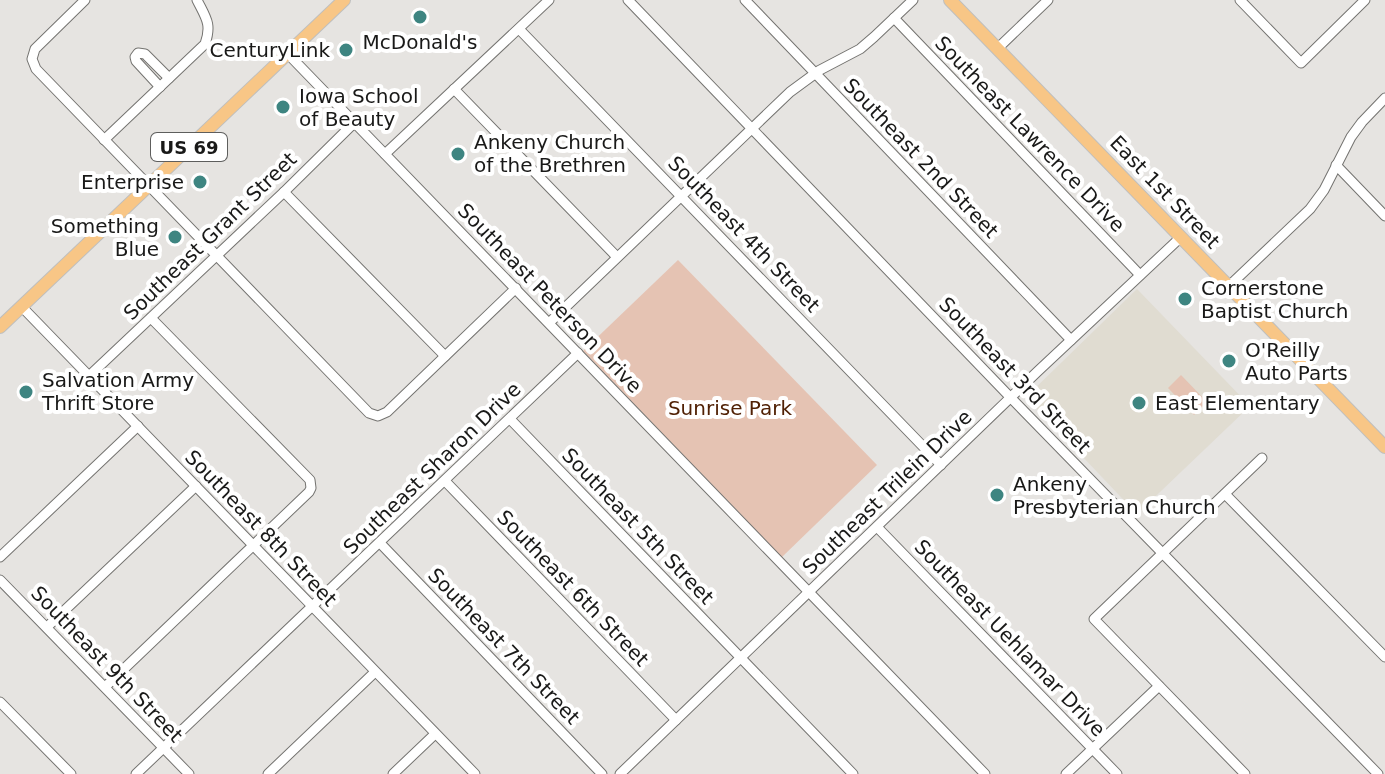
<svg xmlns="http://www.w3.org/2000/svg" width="1385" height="774" viewBox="0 0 1385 774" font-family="'DejaVu Sans',sans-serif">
<rect width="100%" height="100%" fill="#e6e4e1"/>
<!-- built -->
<polygon fill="#e0dcd1" points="1137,289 1250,406 1137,514 1026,397"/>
<!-- green -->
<g fill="#e5c3b3">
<polygon points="678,260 877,465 782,557 583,351"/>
<polygon points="1181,375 1207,402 1194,415 1168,388"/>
</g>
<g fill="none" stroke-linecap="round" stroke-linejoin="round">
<!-- minor casing -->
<g stroke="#747370" stroke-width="11">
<g id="minor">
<polyline points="85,0 35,49 32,59 36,69 369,413 378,416 387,412 516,288"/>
<polyline points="628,0 1011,398 1378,774"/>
<polyline points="745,0 1071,340"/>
<polyline points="1240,0 1301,63 1365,0"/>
<polyline points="894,18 1140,275"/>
<polyline points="519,29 941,465"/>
<polyline points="998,48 1048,0"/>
<polyline points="288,54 985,774"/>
<polyline points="160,87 136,61 135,57 138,53 145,54 169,78"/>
<polyline points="454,89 617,257"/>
<path d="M104,140L205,44C212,24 206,18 197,0"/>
<polyline points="385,154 549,0"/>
<polyline points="1336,165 1385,216"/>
<polyline points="284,192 445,356"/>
<polyline points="1229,286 1310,209 1324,190 1351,137 1362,122 1385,98"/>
<polyline points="22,307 475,774"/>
<polyline points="549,323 790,92 820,70 860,49 874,37 913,0"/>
<polyline points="89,376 284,192 355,122"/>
<polyline points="510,419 853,774"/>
<polyline points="445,481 676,720"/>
<polyline points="1225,494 1385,657"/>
<polyline points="877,527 1117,774"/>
<polyline points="380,543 602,774"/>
<polyline points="0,557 138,426"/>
<polyline points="0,580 189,774"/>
<polyline points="47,627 196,486"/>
<polyline points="105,687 309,492 311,488 310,480 151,318"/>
<polyline points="0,702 71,774"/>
<polyline points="136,774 578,353"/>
<polyline points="268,774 375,672"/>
<polyline points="393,774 435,734"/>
<polyline points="620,774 1037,372 1181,237"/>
<polyline points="1066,774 1159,686"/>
<polyline points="1245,774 1094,619 1262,458"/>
</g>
</g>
<!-- major casing -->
<g stroke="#bfbfbe" stroke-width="14">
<g id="major">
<polyline points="950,0 1385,447"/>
<polyline points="0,327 344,0"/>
</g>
</g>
<!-- minor -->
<use href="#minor" stroke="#fff" stroke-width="9"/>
<!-- major -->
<use href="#major" stroke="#f8c686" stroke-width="12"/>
</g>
<!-- markers -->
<g fill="#3e8581" stroke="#fff" stroke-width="3">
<circle cx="420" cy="17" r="8"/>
<circle cx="346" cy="50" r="8"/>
<circle cx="283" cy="107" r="8"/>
<circle cx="458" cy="154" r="8"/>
<circle cx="200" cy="182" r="8"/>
<circle cx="175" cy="237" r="8"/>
<circle cx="1185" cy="299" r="8"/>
<circle cx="1229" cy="361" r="8"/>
<circle cx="26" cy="392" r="8"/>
<circle cx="1139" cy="403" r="8"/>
<circle cx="997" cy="495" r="8"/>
</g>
<g text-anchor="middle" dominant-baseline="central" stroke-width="8" stroke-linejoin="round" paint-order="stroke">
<!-- shield labels -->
<rect fill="#fff" stroke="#5e5e5d" stroke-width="2" x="151" y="133" width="76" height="28" rx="6"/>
<g font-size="18" font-weight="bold" fill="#191918">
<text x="189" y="147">US 69</text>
</g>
<!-- poi labels -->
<g font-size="20" fill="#191918" stroke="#fff" text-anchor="start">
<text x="420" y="42" text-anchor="middle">McDonald's</text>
<text x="330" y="50" text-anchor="end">CenturyLink</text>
<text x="299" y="96">Iowa School<tspan x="299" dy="23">of Beauty</tspan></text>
<text x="474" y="142">Ankeny Church<tspan x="474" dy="23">of the Brethren</tspan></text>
<text x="184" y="182" text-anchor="end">Enterprise</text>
<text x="159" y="226" text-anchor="end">Something<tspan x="159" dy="23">Blue</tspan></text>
<text x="1201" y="288">Cornerstone<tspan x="1201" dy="23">Baptist Church</tspan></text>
<text x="1245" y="350">O'Reilly<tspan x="1245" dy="23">Auto Parts</tspan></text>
<text x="42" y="380">Salvation Army<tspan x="42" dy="23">Thrift Store</tspan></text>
<text x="1155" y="403">East Elementary</text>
<text x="1013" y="484">Ankeny<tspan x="1013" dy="23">Presbyterian Church</tspan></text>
</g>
<!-- street labels -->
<g font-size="20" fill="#191918" stroke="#fff">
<text transform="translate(1030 134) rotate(46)">Southeast Lawrence Drive</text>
<text transform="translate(921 158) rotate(46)">Southeast 2nd Street</text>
<text transform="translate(1165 192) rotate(46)">East 1st Street</text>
<text transform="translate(744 234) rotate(46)">Southeast 4th Street</text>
<text transform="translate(210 236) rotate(-44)">Southeast Grant Street</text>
<text transform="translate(550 298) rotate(46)">Southeast Peterson Drive</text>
<text transform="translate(1015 375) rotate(46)">Southeast 3rd Street</text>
<text transform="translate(432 468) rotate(-44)">Southeast Sharon Drive</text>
<text transform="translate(887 492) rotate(-44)">Southeast Trilein Drive</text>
<text transform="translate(638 526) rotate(46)">Southeast 5th Street</text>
<text transform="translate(261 528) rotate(46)">Southeast 8th Street</text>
<text transform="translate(573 588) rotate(46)">Southeast 6th Street</text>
<text transform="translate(1010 638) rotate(46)">Southeast Uehlamar Drive</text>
<text transform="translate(504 646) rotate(46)">Southeast 7th Street</text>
<text transform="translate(107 664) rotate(46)">Southeast 9th Street</text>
</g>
<!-- park labels -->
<g font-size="20" fill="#502105" stroke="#fff">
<text x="730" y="408">Sunrise Park</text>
</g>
</g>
</svg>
